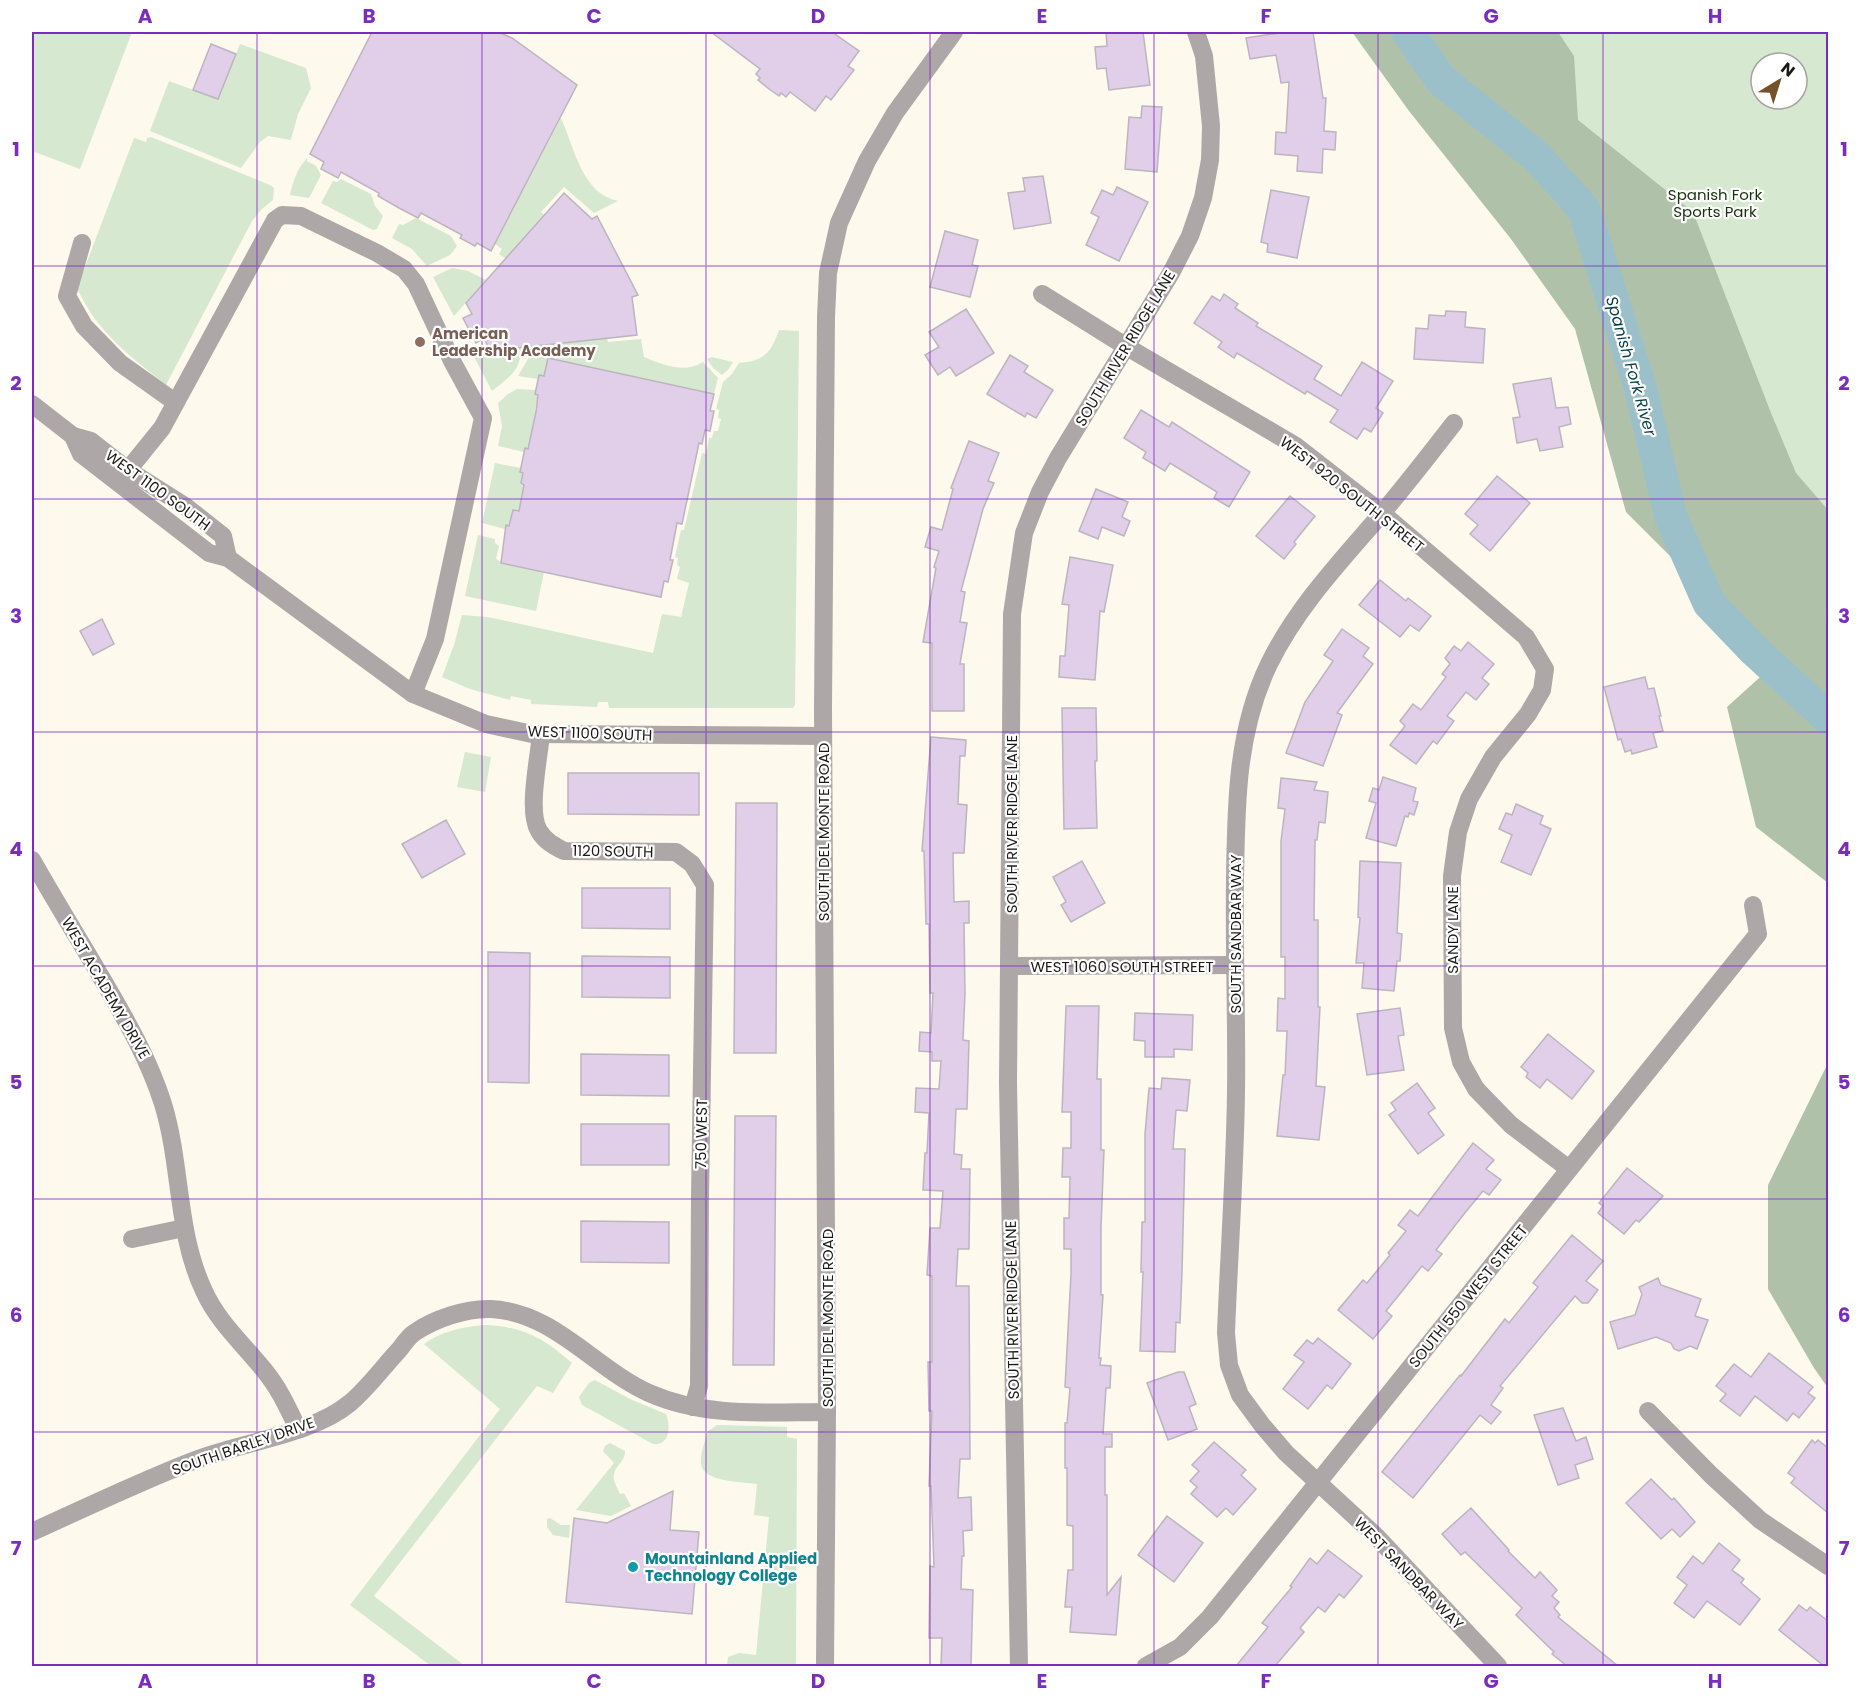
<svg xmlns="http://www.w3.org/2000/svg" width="1860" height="1698" viewBox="0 0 1860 1698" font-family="Poppins,sans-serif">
<rect width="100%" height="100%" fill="#fdf9ed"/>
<!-- green -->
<g fill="#d6e8cf" fill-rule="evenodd">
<polygon points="32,32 132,32 80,169 32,151"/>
<path d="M1423,32H1828V693ZM1761,63H1797V99H1761Z"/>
<polygon points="240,44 306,68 311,88 298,114 291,140 268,136 260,142 241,168 150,131 169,81 218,99"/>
<path d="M561,118C574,147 582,194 618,201L594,213L564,187L541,212L545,215L506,259L499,254L502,249L495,244Z"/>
<path d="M151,137L270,185L274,188L273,200L262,209L252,221L166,385C130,356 97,332 77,288L134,138L146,142L147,138Z"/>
<path d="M307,158V161L316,166L321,175L309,198L290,195C293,181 297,169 307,158Z"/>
<polygon points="341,179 371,194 375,206 383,216 377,229 373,230 321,203 333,181 337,182"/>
<polygon points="416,218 451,236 457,246 450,255 427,266 412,249 392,238 399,224 403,225"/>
<polygon points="452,268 468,271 486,280 454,316 433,277"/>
<path d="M779,330L799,331L795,705L793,708H609L608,702H598L597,707L531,704V700L511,696L510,700L470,689L442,677L454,645L462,615L488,617L653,653L662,614L681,617L689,583L677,579L680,567L677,565L678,558L675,557L681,530H684L702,453L706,454L709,438H712L714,431H718L721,419L718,418L719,410L716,409L723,382L732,374L739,363C764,361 771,353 779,330Z"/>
<path d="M607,338L608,342L641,339L644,357C664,365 684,374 703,362L718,378L714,394L548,358L544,376L538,379L518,376L528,359V347Z"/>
<path d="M521,348C521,372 508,377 492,391L472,353Z"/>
<polygon points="712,357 733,362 728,370 722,375 713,368 707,359"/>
<polygon points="517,389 536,390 535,394 538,395 535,411 541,413 528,449 524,452 498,446 502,426 498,403 508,394"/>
<polygon points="495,463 521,468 520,472 523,473 524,485 519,511 513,510 509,526 506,526 505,529 482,523"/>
<polygon points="478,535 495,539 495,543 499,546 496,559 501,562 544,572 536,611 465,596"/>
<polygon points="465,752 491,757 485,792 457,787"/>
<path d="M484,1325C522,1326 544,1338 572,1363L553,1393L537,1386L374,1596L465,1666H431L350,1605L500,1409L424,1344C442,1331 462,1327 484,1325Z"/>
<path d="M595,1380L630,1399L666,1414C671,1426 670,1446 653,1444L582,1405L579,1397L589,1383Z"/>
<path d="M717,1425L787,1427V1437L797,1439L796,1666H727L728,1657L739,1653L756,1655L769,1517L754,1515L757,1484C742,1482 703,1482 701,1464C700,1455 705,1441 708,1431Z"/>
<path d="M610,1443L625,1451C626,1461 616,1464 614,1474C612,1480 618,1489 620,1494L624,1493L631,1506L611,1516L576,1510L614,1463L603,1451L605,1446Z"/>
<polygon points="550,1518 561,1525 570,1525 569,1538 553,1535 547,1527 547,1519"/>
</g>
<!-- forest -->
<g fill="#afc2a9">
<polygon points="1352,32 1558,32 1574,56 1578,120 1693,212 1771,413 1796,473 1828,510 1828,883 1756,827 1727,707 1779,660 1732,618 1626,512 1575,329 1511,239 1409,111"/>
<polygon points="1828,1063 1828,1388 1814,1368 1768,1289 1768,1185"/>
</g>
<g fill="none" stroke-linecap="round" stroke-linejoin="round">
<!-- river -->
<polyline stroke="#9cc0ca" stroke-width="33" points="1408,32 1441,80 1536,156 1584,209 1640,387 1671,517 1709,603 1753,649 1828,718"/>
</g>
<!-- building -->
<g fill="#e1cee8" stroke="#bcb5bf" stroke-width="1.5">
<polygon points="372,32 498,32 512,38 577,85 491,251 477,243 475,246 460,238 462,235 421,213 418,218 399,208 378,196 379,193 341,172 338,178 321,169 324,162 310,154"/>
<polygon points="711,32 832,32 859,51 848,66 854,70 831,100 826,96 815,111 790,92 786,97 781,93 779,96 769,89 758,80 760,78 756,74 760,69"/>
<polygon points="1106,32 1143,32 1150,85 1109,90 1106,68 1097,69 1095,47 1107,46"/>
<polygon points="1286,32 1313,32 1323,98 1326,98 1324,131 1336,132 1335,150 1323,149 1322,173 1297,171 1298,156 1275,154 1276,132 1286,133 1289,82 1281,83 1276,55 1250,59 1246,38"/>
<polygon points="211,44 236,54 218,99 193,90"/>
<polygon points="1142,106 1162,107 1157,172 1125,169 1129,117 1141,118"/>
<polygon points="1043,176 1051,223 1014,229 1008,193 1025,191 1023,178"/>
<polygon points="1117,187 1148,202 1119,261 1086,245 1099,217 1091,213 1102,190 1113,195"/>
<polygon points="1271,190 1309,197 1297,258 1267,252 1268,244 1261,242"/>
<polygon points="564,193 592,219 597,216 638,295 632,297 637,335 490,351 484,338 476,343 463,318 472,314 466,303"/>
<polygon points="945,231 978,240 972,265 978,266 970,297 930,287"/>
<polygon points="1224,294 1238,304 1235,308 1258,323 1256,326 1322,366 1314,379 1341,396 1362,362 1393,381 1376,408 1383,413 1371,432 1364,428 1357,439 1330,422 1338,410 1307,391 1305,394 1237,353 1234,358 1218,347 1222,342 1194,323 1212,296 1220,301"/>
<polygon points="966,309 994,353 956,376 950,367 938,375 925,355 939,347 929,332"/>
<polygon points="1446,311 1466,312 1465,327 1485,329 1483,363 1414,359 1416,328 1428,329 1429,315 1445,316"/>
<polygon points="1010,355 1028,366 1024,372 1053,390 1036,418 1027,413 1025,417 987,394"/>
<polygon points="548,358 714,394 710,411 714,411 710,431 705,430 702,444 699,443 682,524 677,523 670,560 673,560 668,582 664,581 661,597 501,563 506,525 509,526 513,510 519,511 524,485 521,483 523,473 520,472 525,448 528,449 536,412 538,395 535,394 539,375 544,376"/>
<polygon points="1551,378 1556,408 1568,407 1571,424 1559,427 1563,447 1540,451 1537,439 1517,443 1513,418 1520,417 1513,384"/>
<polygon points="1141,410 1169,427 1172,422 1250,472 1229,507 1214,498 1217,492 1170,463 1165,471 1143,458 1146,452 1124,438"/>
<polygon points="969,441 999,453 988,481 994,483 983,509 961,591 965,592 960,622 967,623 960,664 964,664 964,711 932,711 932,643 923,642 936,568 934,567 939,551 925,547 931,527 942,530 953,489 951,488"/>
<polygon points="1497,476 1530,503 1490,551 1470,534 1478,525 1465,514"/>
<polygon points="1096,489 1128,502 1122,517 1130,521 1124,536 1102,527 1098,539 1079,531"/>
<polygon points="1290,496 1315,516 1294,542 1296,544 1284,559 1256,536"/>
<polygon points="1070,557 1113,565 1104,612 1100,611 1095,680 1059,677 1060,656 1065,656 1069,605 1062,604"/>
<polygon points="1380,580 1406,601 1408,598 1431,616 1419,631 1410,625 1400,637 1359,605"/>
<polygon points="102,619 114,644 93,655 80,631"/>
<polygon points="1342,629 1369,648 1363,656 1373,664 1337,713 1342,715 1323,766 1286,753 1305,702 1333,661 1324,655"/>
<polygon points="1468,642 1494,664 1482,678 1489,684 1476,700 1466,692 1447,716 1454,721 1437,744 1433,741 1416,764 1390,745 1405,726 1400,721 1413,704 1421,710 1446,677 1442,674 1450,664 1445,658 1454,646 1461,651"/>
<polygon points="1645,677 1648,689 1654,688 1661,716 1659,716 1663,731 1653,733 1657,747 1632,754 1631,750 1625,752 1621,739 1618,740 1604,687"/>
<polygon points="1062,708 1096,708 1097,761 1095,761 1097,828 1064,829"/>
<polygon points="931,737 966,740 965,756 960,756 958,804 967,805 964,853 953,853 954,902 969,901 969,923 964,923 965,994 963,1040 969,1041 967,1109 956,1109 954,1154 962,1155 961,1169 970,1169 969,1249 958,1249 956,1286 969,1286 970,1459 960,1459 958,1498 971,1497 972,1530 963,1531 964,1556 962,1556 961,1589 973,1590 971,1666 941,1666 942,1638 929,1638 930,1566 934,1567 931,1486 929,1486 932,1411 929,1411 928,1362 932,1362 932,1276 927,1275 930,1228 940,1228 943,1191 923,1190 925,1153 927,1153 929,1113 915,1112 916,1088 939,1089 941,1061 932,1061 932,1052 919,1051 920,1032 931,1033 933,993 930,993 929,924 926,924 924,851 922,851"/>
<polygon points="568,773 699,773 699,815 568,814"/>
<polygon points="1383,777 1416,788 1413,801 1418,802 1414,815 1409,813 1408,817 1405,816 1396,846 1366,838 1376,803 1369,801 1373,788 1379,790"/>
<polygon points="1281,778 1317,782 1314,790 1328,792 1325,823 1319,822 1317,840 1315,840 1314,920 1318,920 1318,1007 1320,1007 1316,1086 1325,1087 1319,1140 1277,1136 1283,1075 1285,1075 1287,1031 1277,1031 1278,998 1285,999 1285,957 1281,957 1281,841 1285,809 1278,808"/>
<polygon points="736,803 777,803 776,1053 734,1053"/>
<polygon points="1516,804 1543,816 1540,824 1551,829 1531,875 1501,862 1512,835 1499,829 1506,813 1512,815"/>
<polygon points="446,820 465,854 422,878 402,844"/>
<polygon points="1082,861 1105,903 1071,922 1061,905 1066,902 1053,877"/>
<polygon points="1360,861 1401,863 1397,933 1402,934 1400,961 1397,961 1394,991 1362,988 1364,963 1356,963 1360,918 1358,917"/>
<polygon points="582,888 670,888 670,929 582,928"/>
<polygon points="488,952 530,953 529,1083 488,1082"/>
<polygon points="582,956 670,957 670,998 582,997"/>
<polygon points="1066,1006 1099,1006 1097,1079 1101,1079 1101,1150 1104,1150 1101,1228 1101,1295 1103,1295 1099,1358 1101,1358 1100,1365 1111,1366 1110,1388 1106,1388 1103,1434 1112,1434 1112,1447 1105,1447 1105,1495 1107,1495 1107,1595 1121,1577 1116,1635 1070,1632 1072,1607 1065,1607 1068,1570 1073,1570 1073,1526 1067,1525 1067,1468 1065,1468 1065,1423 1067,1423 1070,1388 1065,1387 1071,1274 1071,1249 1064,1249 1064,1218 1069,1218 1070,1177 1062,1177 1063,1148 1071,1148 1071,1112 1062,1112"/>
<polygon points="1400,1008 1404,1035 1398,1036 1404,1070 1367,1075 1357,1014"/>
<polygon points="1135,1013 1193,1015 1192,1050 1174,1049 1174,1057 1145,1057 1145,1041 1134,1040"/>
<polygon points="1548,1034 1594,1071 1572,1099 1547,1079 1540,1088 1526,1077 1528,1073 1521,1067"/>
<polygon points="581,1054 669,1055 669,1096 581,1095"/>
<polygon points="1162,1078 1190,1080 1187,1111 1176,1110 1173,1149 1185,1149 1182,1273 1180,1323 1176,1322 1175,1352 1140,1351 1143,1272 1141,1272 1142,1222 1145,1222 1145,1134 1149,1088 1161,1089"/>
<polygon points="1417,1083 1435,1108 1428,1113 1444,1135 1418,1154 1389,1115 1396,1110 1391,1103"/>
<polygon points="735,1116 776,1116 774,1365 733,1365"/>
<rect x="581" y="1124" width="88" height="41"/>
<polygon points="1473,1143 1494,1160 1486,1169 1501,1180 1489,1195 1483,1191 1464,1214 1436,1250 1442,1254 1428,1271 1422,1266 1403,1290 1386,1311 1392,1316 1373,1339 1338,1310 1363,1280 1367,1283 1390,1255 1388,1253 1406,1231 1398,1225 1410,1210 1418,1216"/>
<polygon points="1627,1168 1663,1196 1639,1222 1636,1220 1624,1234 1598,1213 1603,1206 1599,1203"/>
<polygon points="581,1221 669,1222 669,1263 581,1262"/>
<polygon points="1572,1235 1603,1261 1586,1281 1598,1290 1588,1303 1582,1303 1575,1296 1500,1386 1503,1388 1491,1405 1501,1412 1491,1424 1480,1415 1413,1498 1382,1472 1460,1375 1461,1376 1505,1319 1509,1323 1538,1287 1533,1283"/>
<polygon points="1658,1278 1661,1285 1701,1299 1695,1316 1708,1320 1697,1349 1690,1346 1679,1351 1674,1349 1671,1343 1656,1337 1618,1349 1610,1322 1635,1315 1642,1294 1639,1287"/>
<polygon points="1318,1338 1351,1364 1332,1389 1327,1385 1308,1409 1283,1389 1304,1362 1294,1355 1307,1340 1313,1344"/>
<polygon points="1769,1353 1813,1387 1808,1393 1815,1398 1799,1418 1793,1413 1787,1421 1755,1396 1740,1416 1720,1401 1726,1394 1716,1386 1734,1364 1751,1377"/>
<polygon points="1178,1372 1184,1372 1196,1404 1189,1407 1197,1429 1168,1440 1147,1383"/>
<polygon points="1563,1408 1576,1441 1586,1437 1593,1459 1575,1465 1579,1478 1558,1485 1534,1415"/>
<polygon points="1812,1440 1815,1443 1818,1440 1828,1448 1828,1513 1791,1483 1795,1478 1788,1473"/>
<polygon points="1214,1442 1246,1470 1241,1475 1256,1489 1233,1515 1226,1508 1217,1517 1191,1494 1197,1487 1190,1481 1199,1471 1192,1465"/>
<polygon points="1651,1479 1672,1500 1674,1498 1695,1522 1680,1537 1672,1529 1661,1539 1626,1503"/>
<polygon points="673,1491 670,1530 699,1532 692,1614 566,1602 574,1518 607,1523"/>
<polygon points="1471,1508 1509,1550 1508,1551 1535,1578 1540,1572 1557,1590 1552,1596 1559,1602 1554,1608 1560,1615 1558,1617 1618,1666 1567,1666 1552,1654 1554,1652 1516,1615 1522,1608 1465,1552 1461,1555 1442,1534"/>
<polygon points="1167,1516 1203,1543 1174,1582 1138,1555"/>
<polygon points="1719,1543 1740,1560 1732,1570 1744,1579 1741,1583 1760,1599 1740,1625 1707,1601 1694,1618 1674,1603 1687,1585 1677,1577 1693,1556 1703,1564"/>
<polygon points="1328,1550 1362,1576 1344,1598 1339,1594 1325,1612 1318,1607 1300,1628 1304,1632 1275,1666 1236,1666 1268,1627 1262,1623 1292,1587 1290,1586 1310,1558 1317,1564"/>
<polygon points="1799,1605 1807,1611 1810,1607 1828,1621 1828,1666 1824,1666 1779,1630"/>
</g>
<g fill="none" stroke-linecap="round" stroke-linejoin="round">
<!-- minor -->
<g stroke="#ada7a8" stroke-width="18">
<polyline points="82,243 67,296 84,326 120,363 175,402"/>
<polyline points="1042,294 1127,347 1296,446 1382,513 1526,637 1545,669 1542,690 1528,714 1493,757 1469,799 1458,832 1452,876 1453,1028 1461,1062 1476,1089 1511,1125 1569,1169"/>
<polyline points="32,404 73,436 91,441 128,470 185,506 223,536 228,558"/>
<path d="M1454,423C1429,455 1404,488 1377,519C1337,565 1296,609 1269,664C1236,732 1236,807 1235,881C1234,951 1237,1022 1236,1092C1235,1172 1229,1253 1226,1333L1229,1365L1240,1395L1262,1425L1286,1453L1376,1536L1498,1666"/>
<polyline points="73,436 81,454 209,553 228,558 413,694 486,724 532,734 823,736"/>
<polyline points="128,470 162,428 275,220 282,215 301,216 377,253 404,269 416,284 452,361 483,418 435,639 413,694"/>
<path d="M541,734C539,758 527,812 539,831C545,841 554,846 564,851L676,852L692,864L705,885L700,1196L699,1386L693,1407"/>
<path d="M32,860C53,897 75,933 97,970C122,1013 148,1056 163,1104C182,1166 176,1232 204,1291C218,1322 243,1344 264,1370C279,1388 288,1408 298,1429"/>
<polyline points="1010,966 1234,965"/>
<polyline points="132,1239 184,1228"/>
<polyline points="1648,1411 1711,1475 1760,1520 1828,1566"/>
<path d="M32,1532C85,1508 139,1482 193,1461C240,1442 312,1435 350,1403C368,1388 383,1367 399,1350C403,1345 408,1337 414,1333C434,1319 466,1308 491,1309C554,1312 594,1368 649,1393C705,1418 767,1412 827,1412"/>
<polyline points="825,1666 827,1412 823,708 826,317 828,273 839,223 867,161 895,113 954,32"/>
<polyline points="1019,1666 1008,1083 1012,614 1024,533 1040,492 1058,458 1171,273 1190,236 1203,198 1210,160 1211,126 1204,56 1196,32"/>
<polyline points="1146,1666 1180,1647 1210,1617 1758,934 1753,905"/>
</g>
</g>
<!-- grid -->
<path fill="none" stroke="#7b2cbf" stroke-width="1.5" stroke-opacity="0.55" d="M257,32V1666M482,32V1666M706,32V1666M930,32V1666M1154,32V1666M1378,32V1666M1603,32V1666M32,266H1828M32,499H1828M32,732H1828M32,966H1828M32,1199H1828M32,1432H1828"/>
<!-- markers -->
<circle fill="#8d6e63" stroke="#fff" stroke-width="2" cx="420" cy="342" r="6"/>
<circle fill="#0f9aa8" stroke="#fff" stroke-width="2" cx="633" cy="1567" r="6"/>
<g text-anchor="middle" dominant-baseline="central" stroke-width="4.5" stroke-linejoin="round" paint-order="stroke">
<!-- park labels -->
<g font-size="15" fill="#17320b" stroke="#fff">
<text x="1715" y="194">Spanish Fork<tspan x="1715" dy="17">Sports Park</tspan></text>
</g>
<!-- education labels -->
<g font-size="15" font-weight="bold" fill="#785e54" stroke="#fff" text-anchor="start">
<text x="432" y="333">American<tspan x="432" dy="17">Leadership Academy</tspan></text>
</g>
<!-- street labels -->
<g font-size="15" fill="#1b1915" stroke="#fff">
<text transform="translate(1125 348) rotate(-59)">SOUTH RIVER RIDGE LANE</text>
<text transform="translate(158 490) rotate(36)">WEST 1100 SOUTH</text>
<text transform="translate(1352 494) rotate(38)">WEST 920 SOUTH STREET</text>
<text transform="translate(590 733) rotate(2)">WEST 1100 SOUTH</text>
<text transform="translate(1011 824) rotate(-90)">SOUTH RIVER RIDGE LANE</text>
<text transform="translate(823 832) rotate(-90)">SOUTH DEL MONTE ROAD</text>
<text transform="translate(613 851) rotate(1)">1120 SOUTH</text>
<text transform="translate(1452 930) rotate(-90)">SANDY LANE</text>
<text transform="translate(1235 934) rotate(-90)">SOUTH SANDBAR WAY</text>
<text x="1122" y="966">WEST 1060 SOUTH STREET</text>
<text transform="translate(106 988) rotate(60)">WEST ACADEMY DRIVE</text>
<text transform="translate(701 1134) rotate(-89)">750 WEST</text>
<text transform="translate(1468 1296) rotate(-51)">SOUTH 550 WEST STREET</text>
<text transform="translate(1012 1310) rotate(-91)">SOUTH RIVER RIDGE LANE</text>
<text transform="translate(827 1318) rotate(-90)">SOUTH DEL MONTE ROAD</text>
<text transform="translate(243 1446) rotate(-19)">SOUTH BARLEY DRIVE</text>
<text transform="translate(1409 1573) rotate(46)">WEST SANDBAR WAY</text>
</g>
<!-- culture labels -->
<g font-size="15" font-weight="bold" fill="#0d838f" stroke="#fff" text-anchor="start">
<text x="645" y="1558">Mountainland Applied<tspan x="645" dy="17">Technology College</tspan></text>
</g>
<!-- water labels -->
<g font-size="16" font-style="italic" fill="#053e49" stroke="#fff">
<text transform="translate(1631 366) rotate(74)">Spanish Fork River</text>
</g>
</g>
<!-- border -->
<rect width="1860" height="1698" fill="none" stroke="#ffffff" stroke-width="66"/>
<!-- north arrow -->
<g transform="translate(1779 81) rotate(38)"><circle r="28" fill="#ffffff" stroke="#a4a3a1" stroke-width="1.5"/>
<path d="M0-4.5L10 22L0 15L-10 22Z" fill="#735129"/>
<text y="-9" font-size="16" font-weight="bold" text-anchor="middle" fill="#1b1915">N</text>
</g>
<rect x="33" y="33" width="1794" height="1632" fill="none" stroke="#7b2cbf" stroke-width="2"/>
<g font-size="20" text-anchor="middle" font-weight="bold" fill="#7b2cbf">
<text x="145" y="23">A</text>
<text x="369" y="23">B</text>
<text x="594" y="23">C</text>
<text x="818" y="23">D</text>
<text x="1042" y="23">E</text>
<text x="1266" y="23">F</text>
<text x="1491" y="23">G</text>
<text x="1715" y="23">H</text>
<text x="16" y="156">1</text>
<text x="1844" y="156">1</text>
<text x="16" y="390">2</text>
<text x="1844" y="390">2</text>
<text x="16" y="623">3</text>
<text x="1844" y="623">3</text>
<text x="16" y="856">4</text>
<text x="1844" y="856">4</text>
<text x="16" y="1089">5</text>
<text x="1844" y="1089">5</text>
<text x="16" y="1322">6</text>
<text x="1844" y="1322">6</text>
<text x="16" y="1555">7</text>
<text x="1844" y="1555">7</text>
<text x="145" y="1688">A</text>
<text x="369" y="1688">B</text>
<text x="594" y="1688">C</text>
<text x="818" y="1688">D</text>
<text x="1042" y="1688">E</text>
<text x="1266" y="1688">F</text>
<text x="1491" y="1688">G</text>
<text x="1715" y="1688">H</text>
</g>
</svg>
